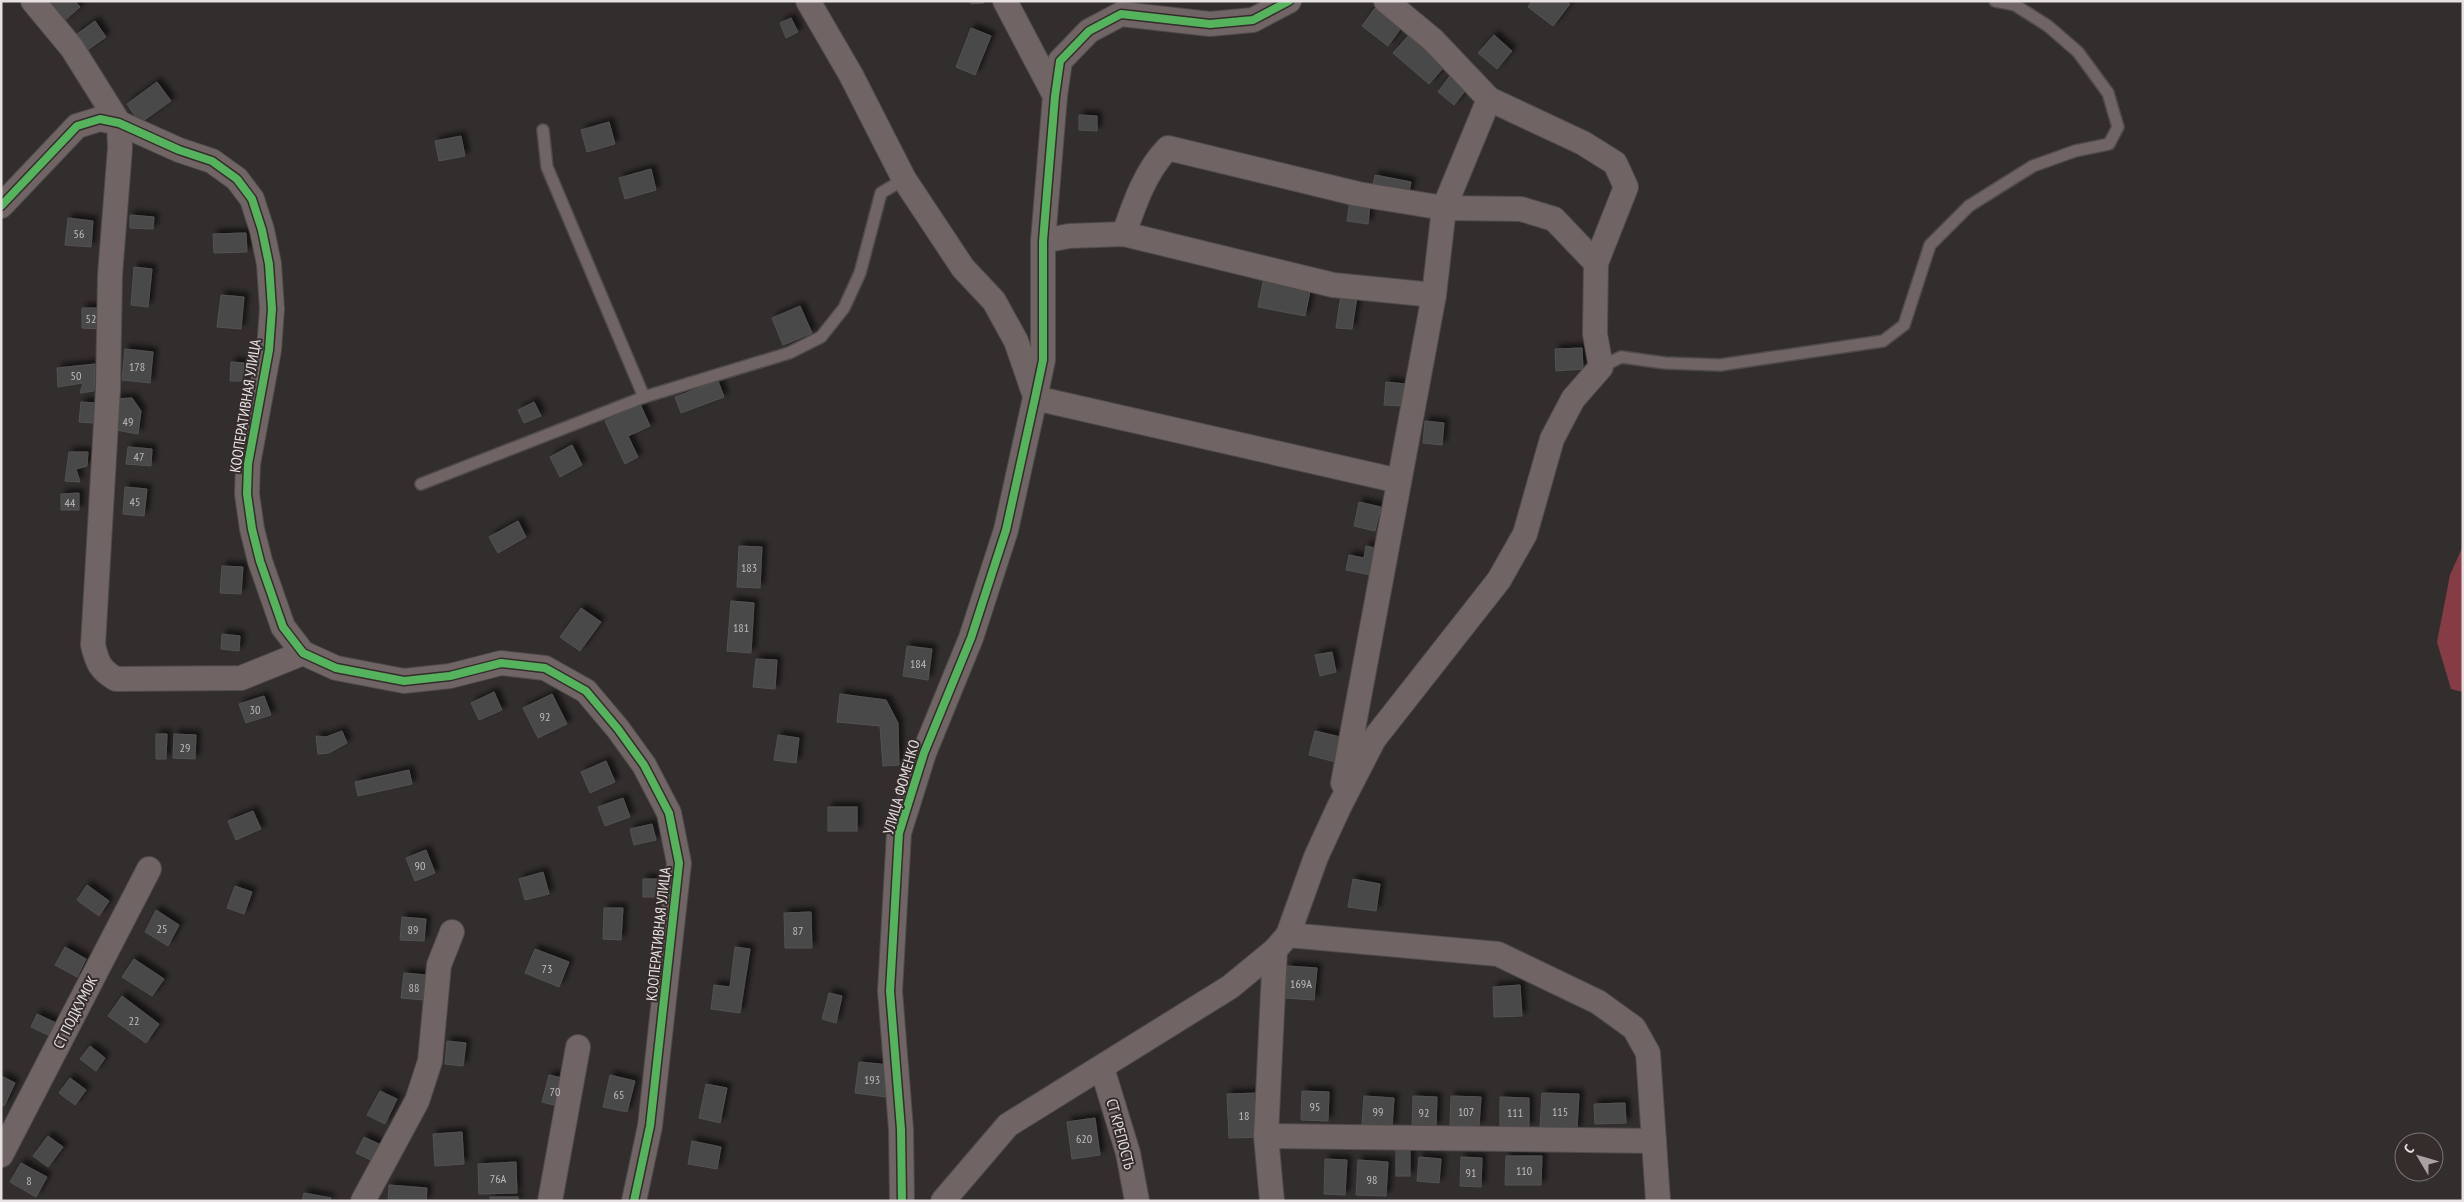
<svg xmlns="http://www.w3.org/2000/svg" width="2464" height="1202" viewBox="0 0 2464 1202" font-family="'PT Sans Narrow',sans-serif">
<defs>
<filter id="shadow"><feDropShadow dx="4.5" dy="-4.5" stdDeviation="2.5" flood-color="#0009"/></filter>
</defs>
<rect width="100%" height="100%" fill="#332e2e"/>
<!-- forest -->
<polygon fill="#853c45" points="2463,546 2463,692 2451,689 2437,642 2450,575"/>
<!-- building -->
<g fill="#4a4848" stroke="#535252" filter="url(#shadow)">
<polygon points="54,1 75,1 80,7 64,21 50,5"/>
<polygon points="970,1 983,1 984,3 971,4"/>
<polygon points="1532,1 1566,1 1570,4 1553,26 1528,7"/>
<polygon points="1375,8 1401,28 1388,46 1362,26"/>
<polygon points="791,18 798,32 786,38 780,23"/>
<polygon points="95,21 106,37 86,51 76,35"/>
<polygon points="971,28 991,36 975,75 956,67"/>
<polygon points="1494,35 1512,51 1497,69 1478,53"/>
<polygon points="1408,36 1444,67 1429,84 1393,53"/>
<polygon points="1452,73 1469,86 1454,105 1438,92"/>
<polygon points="157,82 171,101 140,123 127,104"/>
<polygon points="1079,115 1097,116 1097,131 1079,130"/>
<polygon points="609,122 615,144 587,152 581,130"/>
<polygon points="461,136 465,156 439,161 435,141"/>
<polygon points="651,169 656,190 625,199 619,178"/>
<polygon points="1375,175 1411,182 1408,197 1372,189"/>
<polygon points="1350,201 1370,204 1368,224 1347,221"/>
<polygon points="130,215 154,217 153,229 130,228"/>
<polygon points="68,218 93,221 91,247 65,245"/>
<polygon points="246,233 247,252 214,253 213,234"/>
<polygon points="134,267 152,269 148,307 131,305"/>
<polygon points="1264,277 1311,286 1305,316 1258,307"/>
<polygon points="221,295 244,297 241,329 217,327"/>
<polygon points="1341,295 1357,297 1352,329 1336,328"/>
<polygon points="800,306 812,333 783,345 772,318"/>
<polygon points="82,308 101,308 100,329 82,328"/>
<polygon points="1582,348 1583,369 1556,371 1555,349"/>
<polygon points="125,349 153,352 150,383 122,380"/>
<polygon points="231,362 244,363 243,381 230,381"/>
<polygon points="95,364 94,391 80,393 83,383 58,387 57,368"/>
<polygon points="718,381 724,397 681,413 675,397"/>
<polygon points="1386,382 1405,384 1403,406 1384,405"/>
<polygon points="132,398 141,411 138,434 116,430 116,399"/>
<polygon points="81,402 96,403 94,423 79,422"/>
<polygon points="534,402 541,416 524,423 518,410"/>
<polygon points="640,404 650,426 628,436 638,457 625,464 605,421"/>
<polygon points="1425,421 1444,423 1442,445 1423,443"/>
<polygon points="572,445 582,465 560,477 550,457"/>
<polygon points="128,447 152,449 151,466 126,464"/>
<polygon points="69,452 88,452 87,466 76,469 80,482 65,481"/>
<polygon points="125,487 147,489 144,516 123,514"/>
<polygon points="79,493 79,510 61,510 61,494"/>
<polygon points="1359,502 1381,507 1375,531 1354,526"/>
<polygon points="518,521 526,537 498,553 489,537"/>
<polygon points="739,546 762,547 760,588 737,587"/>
<polygon points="1366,546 1381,549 1376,576 1346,570 1349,555 1364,558"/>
<polygon points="222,566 243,567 241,594 220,593"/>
<polygon points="731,601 754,603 751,653 727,651"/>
<polygon points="581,608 601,622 580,651 560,637"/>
<polygon points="222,634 240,636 239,651 221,649"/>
<polygon points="907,646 932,649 928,680 903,676"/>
<polygon points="1332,652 1336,672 1320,676 1315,655"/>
<polygon points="756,659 777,660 775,689 753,687"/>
<polygon points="494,692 502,710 479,720 471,703"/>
<polygon points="552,694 567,724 538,738 523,708"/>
<polygon points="840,694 886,700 898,723 899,765 883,766 880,726 837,722"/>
<polygon points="264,696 271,715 246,723 239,704"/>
<polygon points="342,731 347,743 329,753 318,754 316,736 326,737"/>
<polygon points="1315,731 1345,738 1339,763 1309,755"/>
<polygon points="156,734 167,734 166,759 156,759"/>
<polygon points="174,734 196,735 195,759 173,758"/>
<polygon points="778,735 799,738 796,763 774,760"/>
<polygon points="606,761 615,782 590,793 581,772"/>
<polygon points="409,770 412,784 358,796 355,782"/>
<polygon points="623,798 630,817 605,826 598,807"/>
<rect x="828" y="807" width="29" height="24"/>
<polygon points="253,811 261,829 236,840 228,821"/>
<polygon points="652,824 656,840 634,845 630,829"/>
<polygon points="426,850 435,873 415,881 406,858"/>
<polygon points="543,872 549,894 525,900 519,879"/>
<polygon points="643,879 657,879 658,897 643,897"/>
<polygon points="1353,879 1380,884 1376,911 1348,907"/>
<polygon points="87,885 109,901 99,916 77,900"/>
<polygon points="235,886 252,892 244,914 227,908"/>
<polygon points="604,908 623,908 621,940 603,939"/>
<polygon points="156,910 179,925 168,946 145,932"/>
<polygon points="811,912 812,948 785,948 784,913"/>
<polygon points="402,917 426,919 424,941 400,940"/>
<polygon points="65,947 86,959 77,977 55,965"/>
<polygon points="735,947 750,949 740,1013 711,1009 714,985 730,987"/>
<polygon points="535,949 569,962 559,987 525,973"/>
<polygon points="134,959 164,979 152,996 122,977"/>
<polygon points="1287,966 1317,968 1314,1000 1285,998"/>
<polygon points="404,973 426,975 424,1000 401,998"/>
<polygon points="1520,985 1522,1016 1494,1017 1493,987"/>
<polygon points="829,993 842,996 836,1023 822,1019"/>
<polygon points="122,996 159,1024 146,1043 108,1016"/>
<polygon points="37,1014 56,1023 50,1036 31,1027"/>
<polygon points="447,1041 466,1043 463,1066 445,1064"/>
<polygon points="90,1046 105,1058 96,1071 80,1059"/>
<polygon points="859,1062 890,1065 886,1097 855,1093"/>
<polygon points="549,1075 567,1079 561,1107 542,1102"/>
<polygon points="610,1075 635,1081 627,1112 603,1107"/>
<polygon points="1,1076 15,1083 4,1106 1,1105"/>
<polygon points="70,1078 86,1090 75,1105 59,1093"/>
<polygon points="706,1084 727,1088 720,1123 699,1118"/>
<polygon points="380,1091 397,1099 385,1124 367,1115"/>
<polygon points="1302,1091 1329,1092 1328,1121 1301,1120"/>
<polygon points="1259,1093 1261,1137 1229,1138 1227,1094"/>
<polygon points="1542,1093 1579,1094 1577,1130 1540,1128"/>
<polygon points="1364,1096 1394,1098 1392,1127 1362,1125"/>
<polygon points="1413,1096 1437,1097 1436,1127 1412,1127"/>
<polygon points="1451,1096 1481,1097 1479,1126 1450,1125"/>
<polygon points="1500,1097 1529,1098 1529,1127 1500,1126"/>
<polygon points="1625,1103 1626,1123 1595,1124 1594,1104"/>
<polygon points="1095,1118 1100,1155 1072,1159 1067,1122"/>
<polygon points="462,1132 464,1164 435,1166 433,1134"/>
<polygon points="48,1136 63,1147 48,1167 33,1156"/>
<polygon points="364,1137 381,1145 373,1161 356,1153"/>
<polygon points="692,1141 721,1147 717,1169 688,1164"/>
<rect x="1396" y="1146" width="14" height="30"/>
<polygon points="1506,1156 1542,1156 1541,1185 1505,1185"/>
<polygon points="1419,1157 1441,1159 1439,1183 1417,1181"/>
<polygon points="1461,1157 1482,1158 1481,1187 1460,1186"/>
<polygon points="1325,1159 1347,1160 1345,1195 1324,1194"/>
<polygon points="1358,1160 1388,1162 1386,1196 1356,1195"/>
<polygon points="516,1162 517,1193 479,1194 478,1164"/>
<polygon points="21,1163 47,1177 36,1197 10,1182"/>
<polygon points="389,1185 427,1188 426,1201 388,1201"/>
<polygon points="304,1193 331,1198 330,1201 302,1201"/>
<rect x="490" y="1197" width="28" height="4"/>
</g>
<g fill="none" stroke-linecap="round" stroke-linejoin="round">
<!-- service casing -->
<g stroke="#4f4b4c" stroke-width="14">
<g id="service">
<polyline points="543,130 547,167 644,397"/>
<polyline points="1601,367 1621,357 1665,363 1720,365 1883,341 1904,325 1930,245 1969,206 2033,166 2075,151 2109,144 2118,127 2108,93 2078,52 2048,26 2015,5 1995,1"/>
<polyline points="421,484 644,397 789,353 821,337 844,308 860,273 881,193 904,179"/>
</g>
</g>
<!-- minor casing -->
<g stroke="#4f4b4c" stroke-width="26">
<g id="minor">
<path d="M33,1L72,48L119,123L120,148L110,275L108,389L93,645C97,662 100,670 116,679L241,678L303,653"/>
<polyline points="808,1 851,75 904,179 963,268 994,301 1016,341 1035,396"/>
<polyline points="1005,1 1055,96"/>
<polyline points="1,206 77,126 100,119 119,123 179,150 212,161 237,179 252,199 262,230 269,264 272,309 269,350 248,464 247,494 252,529 260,561 283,627 303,653 336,668 404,681 450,676 501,663 545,668 586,691 618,729 644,765 669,813 679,863 650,1126 634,1201"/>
<path d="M1124,234C1134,204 1146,170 1168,148L1358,194L1444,208L1521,209L1554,219L1596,263"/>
<polyline points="1043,241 1069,236 1124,234 1333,285 1434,295"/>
<polyline points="1035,398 1399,481"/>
<polyline points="1343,783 1434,295 1444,208 1489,99"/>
<polyline points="1288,935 1316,857 1339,807 1374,739 1499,580 1525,534 1552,439 1573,399 1601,367 1595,334 1596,263 1626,187 1615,163 1583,143 1489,99 1433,40 1386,1"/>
<polyline points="1102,1068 1128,1153 1137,1201"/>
<polyline points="1266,1136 1654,1141"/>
<polyline points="1,1155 149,869"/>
<polyline points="363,1201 417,1101 430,1061 439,965 452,932"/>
<polyline points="550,1201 578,1047"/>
<polyline points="902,1201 901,1129 890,991 899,833 924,753 971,638 1006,530 1035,398 1043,360 1043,241 1055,96 1060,61 1089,31 1121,14 1210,24 1253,20 1289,1"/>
<polyline points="943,1201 1008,1125 1230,987 1275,950 1288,935 1498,954 1598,1002 1634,1028 1648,1053 1658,1201"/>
<polyline points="1272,1201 1266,1136 1275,950"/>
</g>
</g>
<!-- service -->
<use href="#service" stroke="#706464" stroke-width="11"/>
<!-- minor -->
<use href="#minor" stroke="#706464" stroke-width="24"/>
<!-- cycleway casing -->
<g stroke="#352c2c" stroke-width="11">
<g id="cycleway">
<polyline points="1,206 77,126 100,119 119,123 179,150 212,161 237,179 252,199 262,230 269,264 272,309 269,350 248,464 247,494 252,529 260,561 283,627 303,653 336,668 404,681 450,676 501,663 545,668 586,691 618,729 644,765 669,813 679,863 650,1126 634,1201"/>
<polyline points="902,1201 901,1129 890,991 899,833 924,753 971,638 1006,530 1035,398 1043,360 1043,241 1055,96 1060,61 1089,31 1121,14 1210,24 1253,20 1289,1"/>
</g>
</g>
<!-- cycleway -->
<use href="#cycleway" stroke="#56b35d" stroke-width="8"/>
</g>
<g text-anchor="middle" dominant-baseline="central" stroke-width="4" stroke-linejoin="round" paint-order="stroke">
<!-- number labels -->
<g font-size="12" fill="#c0bbbc">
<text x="79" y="233">56</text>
<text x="91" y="318">52</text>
<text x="137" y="366">178</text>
<text x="76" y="375">50</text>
<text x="128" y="421">49</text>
<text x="139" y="456">47</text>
<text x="135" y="501">45</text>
<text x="70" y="502">44</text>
<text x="749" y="567">183</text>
<text x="741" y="627">181</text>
<text x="918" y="663">184</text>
<text x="255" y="709">30</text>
<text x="545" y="716">92</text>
<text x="185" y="747">29</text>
<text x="420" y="865">90</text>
<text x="162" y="928">25</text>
<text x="413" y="929">89</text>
<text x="798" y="930">87</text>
<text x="547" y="968">73</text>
<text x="1301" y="983">169А</text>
<text x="414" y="987">88</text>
<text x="134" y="1020">22</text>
<text x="872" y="1079">193</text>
<text x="555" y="1091">70</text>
<text x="619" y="1094">65</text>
<text x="1315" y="1106">95</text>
<text x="1378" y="1111">99</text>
<text x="1466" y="1111">107</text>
<text x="1560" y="1111">115</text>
<text x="1424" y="1112">92</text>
<text x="1515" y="1112">111</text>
<text x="1244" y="1115">18</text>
<text x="1084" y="1138">620</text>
<text x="1524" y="1170">110</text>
<text x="1471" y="1172">91</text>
<text x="498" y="1178">76А</text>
<text x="1372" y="1179">98</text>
<text x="29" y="1180">8</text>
</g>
<!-- street labels -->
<g font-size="15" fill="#e7e1e2" stroke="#352c2c">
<text transform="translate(245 406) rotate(-81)">КООПЕРАТИВНАЯ УЛИЦА</text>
<text transform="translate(901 787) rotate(-74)">УЛИЦА ФОМЕНКО</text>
<text transform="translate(658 934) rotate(-84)">КООПЕРАТИВНАЯ УЛИЦА</text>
<text transform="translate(75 1012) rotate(-63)">СТ ПОДКУМОК</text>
<text transform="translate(1121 1134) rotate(75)">СТ КРЕПОСТЬ</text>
</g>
</g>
<!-- border -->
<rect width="2464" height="1202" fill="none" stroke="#e7e1e2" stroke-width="5"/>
<!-- north arrow -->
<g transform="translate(2419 1157) rotate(308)"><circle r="24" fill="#352c2c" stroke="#7c7475"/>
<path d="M0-4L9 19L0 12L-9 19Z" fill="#a8a2a3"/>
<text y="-8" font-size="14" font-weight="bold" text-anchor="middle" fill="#e7e1e2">С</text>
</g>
</svg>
